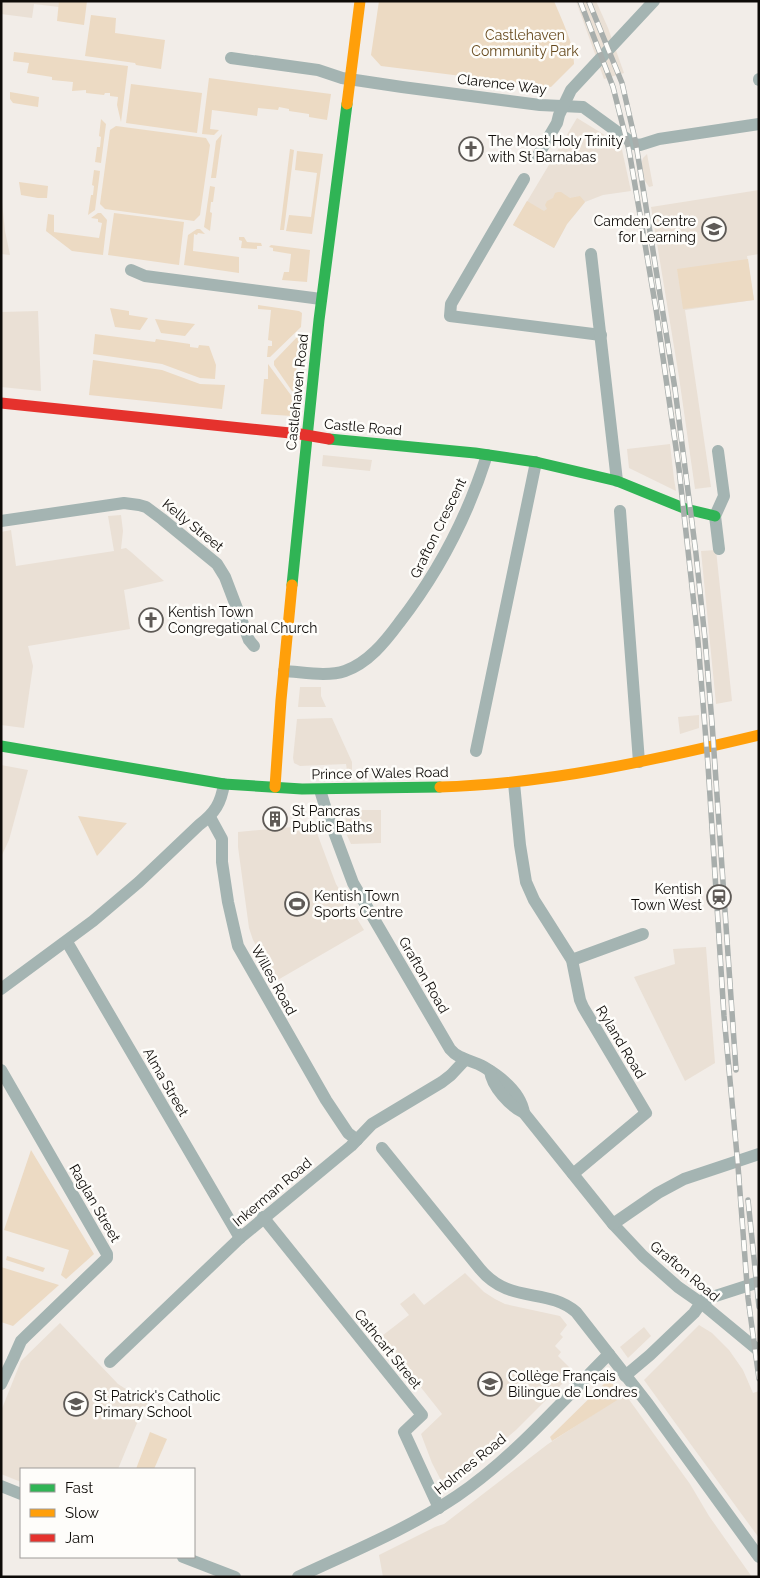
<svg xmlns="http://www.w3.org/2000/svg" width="760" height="1578" viewBox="0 0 760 1578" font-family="Raleway,sans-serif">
<rect width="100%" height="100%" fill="#f2ede8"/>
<!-- built -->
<g fill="#eae0d5">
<polygon points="1,1 59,1 59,7 34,4 32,18 1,14"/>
<polygon points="576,1 596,1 608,28 624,73 604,79"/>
<polygon points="577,118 621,145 631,191 603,195 585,202 567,224 554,248 513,225"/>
<polygon points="647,154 653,186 649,187 645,181 641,164 643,158"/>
<polygon points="759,190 759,254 747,256 754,300 685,310 711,487 695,489 679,377 651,207"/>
<polygon points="1,193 5,231 10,255 1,254"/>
<polygon points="38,311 41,391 1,387 1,312"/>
<polygon points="670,444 674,479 676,491 629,468 627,449"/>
<polygon points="323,455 372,460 370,471 322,466"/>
<polygon points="121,515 123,531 121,549 126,548 131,552 164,581 124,590 130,629 28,646 33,666 24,728 1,725 1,532 11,530 16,566 114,551 108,516"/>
<polygon points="716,550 732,701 716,704 701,551"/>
<polygon points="300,687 321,687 321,696 326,707 298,707"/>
<polygon points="699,715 699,728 680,734 678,717"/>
<polygon points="332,718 352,762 352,770 347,770 346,764 300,766 294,763 293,758 297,719"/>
<polygon points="1,765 28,770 9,840 1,857"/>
<polygon points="352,810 381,810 381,843 351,844 345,831 346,813"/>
<polygon points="314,825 336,884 364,930 276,981 253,940 249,928 238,847 238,832"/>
<polygon points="706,947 715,1063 685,1081 634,977 675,964 673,949"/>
<polygon points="465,1273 484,1292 495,1299 505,1304 560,1316 567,1325 560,1334 563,1337 555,1346 561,1352 558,1356 574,1372 516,1430 446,1490 432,1463 421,1434 442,1414 400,1361 378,1339 409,1315 400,1304 414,1293 424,1305"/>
<polygon points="60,1323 118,1384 146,1402 150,1406 140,1416 118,1469 21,1469 21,1482 1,1474 1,1411 21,1361"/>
<polygon points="699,1325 712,1333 729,1350 743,1370 753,1393 759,1391 759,1538 644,1380"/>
<polygon points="644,1327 651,1336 628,1358 620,1347"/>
<polygon points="625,1394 690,1484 709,1516 752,1577 383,1577 379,1555 435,1527 444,1524 548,1444"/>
</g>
<!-- green -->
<g fill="#ecdac3">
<polygon points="59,1 87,1 84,25 57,21"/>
<path d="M379,1H554C562,21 574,43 574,64L551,87L381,66L371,55Z"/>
<polygon points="91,15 116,18 115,33 165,40 161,69 136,65 135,63 85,56"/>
<polygon points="14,52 128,66 121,122 117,105 118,97 110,96 110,93 105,93 104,95 86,93 86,90 72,91 73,82 52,80 52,77 27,73 29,63 13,61"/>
<polygon points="209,78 331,94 327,120 309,117 309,114 289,111 289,109 279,107 278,110 258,108 257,116 212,110 210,129 219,130 214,135 202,134"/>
<polygon points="131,84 202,93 197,133 126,123"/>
<polygon points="10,92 39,97 38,107 13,103 10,99"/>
<polygon points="101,119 106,124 101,163 95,162 97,147 100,147 101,137 99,136"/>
<polygon points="116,126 206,138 210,145 200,215 194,221 105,209 100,204 110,130"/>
<polygon points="222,134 216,178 211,178 216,141"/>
<polygon points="290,149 294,150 284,230 280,230"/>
<polygon points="297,151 323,154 312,234 286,231 289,215 311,217 317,173 295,170"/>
<polygon points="94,170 100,171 95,210 88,215 91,195 93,195 94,186 92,185"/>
<polygon points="19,182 48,186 47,198 38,198 21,195"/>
<polygon points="210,186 215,187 213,202 211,202 210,212 212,213 210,231 204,227"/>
<polygon points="558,192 561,192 570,198 580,196 585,202 567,224 554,248 513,225 527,201 544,211 547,209 545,205 547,201 553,198 555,193"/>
<polygon points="98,213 101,213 107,220 103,255 72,251 46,231 48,214 54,215 54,232 99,238 102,223 98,222 98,219 91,218"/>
<polygon points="114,213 184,222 179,265 108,255"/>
<polygon points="197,229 200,229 205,234 198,233 197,235 194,234 193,251 239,257 239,273 184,265 188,235"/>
<polygon points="239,237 244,237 247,242 261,243 262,246 257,246 257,249 241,248 242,241 239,240"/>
<polygon points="271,245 310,250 307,282 282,280 284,272 289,272 291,254 273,251 273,248 269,247"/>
<polygon points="748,259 754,300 683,309 677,269"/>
<polygon points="258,305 299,311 302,313 301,327 270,357 267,357 268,346 272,346 272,341 268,340 271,310 258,309"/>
<polygon points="110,308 129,311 129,315 148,318 140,330 115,327"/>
<polygon points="155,319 195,324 185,336 161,333"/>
<polygon points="95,334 155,342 156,339 190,344 190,347 198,348 199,345 209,346 216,365 215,379 200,378 162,364 93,354"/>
<polygon points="300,334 294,394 274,365 274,361"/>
<polygon points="93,360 162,370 200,384 225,385 222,409 89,395"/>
<polygon points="268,364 293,398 292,416 261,414 264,379 268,379"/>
<polygon points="78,816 127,823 97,856"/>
<polygon points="31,1150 94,1254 66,1279 61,1275 69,1250 4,1230"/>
<polygon points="7,1256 45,1268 43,1272 6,1260"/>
<polygon points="1,1267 59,1285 13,1326 1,1322"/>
<polygon points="609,1379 622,1397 552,1441 550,1437"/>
<polygon points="150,1432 167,1439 154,1469 136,1469"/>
</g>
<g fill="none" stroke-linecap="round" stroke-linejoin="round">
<!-- street -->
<g stroke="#a4b4b2" stroke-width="12">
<polyline points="231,58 318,70 342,78 402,87 540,105 583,107 634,144 640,145 659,139 759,124"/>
<polyline points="759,79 759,80"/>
<polyline points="537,157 557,123 559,115 571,90 654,1"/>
<polyline points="524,179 451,304 450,316 601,335"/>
<polyline points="591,254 617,481"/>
<polyline points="131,270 145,276 321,299"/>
<polyline points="718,451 724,496 715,516 719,549"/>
<polyline points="620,511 639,762"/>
<polyline points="1,521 124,503 139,505 146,507 162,519 217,564 225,577 249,640 254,646"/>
<path d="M284,671C303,672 327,677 345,671C368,663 385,642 399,623C438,573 468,515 487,455"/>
<polyline points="476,751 536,462"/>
<polyline points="514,783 520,845 526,882 534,900 572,960 580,1000 583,1007 646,1113 573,1174"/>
<path d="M320,790L328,816L353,883L450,1049C459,1060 472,1060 484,1067C501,1077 521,1093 524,1113"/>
<polyline points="210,817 222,839 222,862 228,902 238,946 326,1100 348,1133 357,1140"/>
<polyline points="67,942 240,1238"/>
<polyline points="572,960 643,934"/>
<path d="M1,989L93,921L139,882L199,825C215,813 221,803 224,784"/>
<polyline points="1,1070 107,1254 107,1258 26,1336 21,1341 13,1359"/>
<path d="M490,1071C492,1087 510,1106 524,1113L613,1224L643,1256L678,1287L701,1303L759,1351"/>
<path d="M382,1148L480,1269C510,1305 547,1287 576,1312L648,1404L759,1557"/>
<polyline points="263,1217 422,1415 404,1432 439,1508"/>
<polyline points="613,1224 658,1193 684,1179 759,1154"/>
<polyline points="110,1362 240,1238 351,1146 372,1124 442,1082 451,1075 465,1060"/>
<polyline points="625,1376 650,1355 694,1313 703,1300 759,1282"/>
<polyline points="1,1384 12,1361"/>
<polyline points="1,1486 21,1494"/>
<polyline points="183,1557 235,1577"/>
<path d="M298,1577C351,1552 408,1529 457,1496C513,1458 561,1402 609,1354"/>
</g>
<!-- fast -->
<g stroke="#30b455" stroke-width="11">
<polyline points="329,439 475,453 536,462 617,481 686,509 715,516"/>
<polyline points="292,585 319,320 347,104"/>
<polyline points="1,746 224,784 302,789 440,787"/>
</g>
<!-- slow -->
<g stroke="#ff9f0a" stroke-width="11">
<polyline points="347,104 360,1"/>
<polyline points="275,787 281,700 292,585"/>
<path d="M440,787C548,784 654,760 759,735"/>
</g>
<!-- jam -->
<polyline stroke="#e5322d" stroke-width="11" points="1,403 300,434 329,439"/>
<!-- rail casing -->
<g stroke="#a8aeac" stroke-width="5.5">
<g id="rail">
<polyline points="580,1 613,87 629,150 656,309 679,469 698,641 708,765 724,1016 738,1166 748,1298 759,1379"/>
<polyline points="589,2 622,83 636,144 675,389 696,554 705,639 712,723 736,1070"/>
<polyline points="748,1200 759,1307"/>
</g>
</g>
<!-- rail -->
<use href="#rail" stroke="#fefdfa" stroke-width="4" stroke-dasharray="11" stroke-linecap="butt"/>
</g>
<!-- icons -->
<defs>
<g id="church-ring" transform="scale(1.25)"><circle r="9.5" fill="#fefdfa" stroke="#5e5a56" stroke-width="1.5"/><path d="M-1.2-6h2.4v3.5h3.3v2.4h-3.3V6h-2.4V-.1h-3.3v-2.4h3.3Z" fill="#5e5a56"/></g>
<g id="school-ring" transform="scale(1.25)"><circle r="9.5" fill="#fefdfa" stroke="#5e5a56" stroke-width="1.5"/><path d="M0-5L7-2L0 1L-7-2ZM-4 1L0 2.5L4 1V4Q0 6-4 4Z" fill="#5e5a56"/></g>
<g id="building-ring" transform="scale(1.25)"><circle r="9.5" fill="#fefdfa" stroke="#5e5a56" stroke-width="1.5"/><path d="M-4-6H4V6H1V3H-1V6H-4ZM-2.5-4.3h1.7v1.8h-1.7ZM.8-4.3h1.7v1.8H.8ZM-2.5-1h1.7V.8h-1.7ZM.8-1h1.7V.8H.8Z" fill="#5e5a56"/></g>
<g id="station-ring" transform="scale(1.25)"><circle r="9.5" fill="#fefdfa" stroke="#5e5a56" stroke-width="1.5"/><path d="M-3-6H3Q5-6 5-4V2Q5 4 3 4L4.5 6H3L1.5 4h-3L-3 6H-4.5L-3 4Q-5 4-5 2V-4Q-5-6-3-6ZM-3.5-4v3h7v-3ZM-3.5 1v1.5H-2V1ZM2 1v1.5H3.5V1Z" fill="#5e5a56"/></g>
<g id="stadium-ring" transform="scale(1.25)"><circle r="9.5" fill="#fefdfa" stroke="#5e5a56" stroke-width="1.5"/><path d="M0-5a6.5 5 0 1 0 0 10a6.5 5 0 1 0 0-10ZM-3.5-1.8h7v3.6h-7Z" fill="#5e5a56"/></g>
</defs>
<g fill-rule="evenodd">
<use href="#church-ring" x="471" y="149"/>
<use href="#school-ring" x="714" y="229"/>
<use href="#church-ring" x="151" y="620"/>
<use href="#building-ring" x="275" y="819"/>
<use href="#station-ring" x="719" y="897"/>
<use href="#stadium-ring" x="297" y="904"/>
<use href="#school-ring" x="490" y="1384"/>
<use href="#school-ring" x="76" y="1404"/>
</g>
<g text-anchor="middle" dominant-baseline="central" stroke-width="5" stroke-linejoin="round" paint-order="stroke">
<!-- park labels -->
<g font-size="14" fill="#66491d" stroke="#fefdfa">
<text x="525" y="35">Castlehaven<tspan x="525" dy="16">Community Park</tspan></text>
</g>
<!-- street labels -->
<g font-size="14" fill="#0e0b08" stroke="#fefdfa">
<text transform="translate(502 84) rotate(7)">Clarence Way</text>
<text transform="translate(297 392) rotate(-84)">Castlehaven Road</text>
<text transform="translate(363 427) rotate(5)">Castle Road</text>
<text transform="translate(193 525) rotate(39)">Kelly Street</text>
<text transform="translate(438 528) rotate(-64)">Grafton Crescent</text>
<text transform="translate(380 773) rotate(-1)">Prince of Wales Road</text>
<text transform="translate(424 975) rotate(60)">Grafton Road</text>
<text transform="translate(274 980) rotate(61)">Willes Road</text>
<text transform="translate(621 1042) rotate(59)">Ryland Road</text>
<text transform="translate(166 1082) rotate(60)">Alma Street</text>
<text transform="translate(272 1192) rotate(-40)">Inkerman Road</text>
<text transform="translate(95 1203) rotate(60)">Raglan Street</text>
<text transform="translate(685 1271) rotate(40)">Grafton Road</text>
<text transform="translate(388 1349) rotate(51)">Cathcart Street</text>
<text transform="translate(470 1464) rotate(-39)">Holmes Road</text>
</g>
<!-- poi labels -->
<g font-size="14" fill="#0e0b08" stroke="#fefdfa" text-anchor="start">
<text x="488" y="141">The Most Holy Trinity<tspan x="488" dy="16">with St Barnabas</tspan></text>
<text x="696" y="221" text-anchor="end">Camden Centre<tspan x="696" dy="16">for Learning</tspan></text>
<text x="168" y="612">Kentish Town<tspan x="168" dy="16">Congregational Church</tspan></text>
<text x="292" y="811">St Pancras<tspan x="292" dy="16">Public Baths</tspan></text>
<text x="702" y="889" text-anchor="end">Kentish<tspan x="702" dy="16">Town West</tspan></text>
<text x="314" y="896">Kentish Town<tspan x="314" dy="16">Sports Centre</tspan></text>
<text x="508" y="1376">Collège Français<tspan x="508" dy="16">Bilingue de Londres</tspan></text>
<text x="94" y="1396">St Patrick's Catholic<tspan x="94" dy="16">Primary School</tspan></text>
</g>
</g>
<!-- border -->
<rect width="760" height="1578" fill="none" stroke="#0e0b08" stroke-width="5"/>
<!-- legend -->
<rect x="20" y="1468" width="175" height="90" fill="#fefdfa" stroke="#9e9c99"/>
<rect x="30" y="1484" width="25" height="8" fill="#30b455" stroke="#9e9c99"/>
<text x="65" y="1493" font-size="15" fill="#0e0b08">Fast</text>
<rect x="30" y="1509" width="25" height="8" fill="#ff9f0a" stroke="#9e9c99"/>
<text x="65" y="1518" font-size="15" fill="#0e0b08">Slow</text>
<rect x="30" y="1534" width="25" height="8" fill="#e5322d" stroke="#9e9c99"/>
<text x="65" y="1543" font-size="15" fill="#0e0b08">Jam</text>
</svg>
